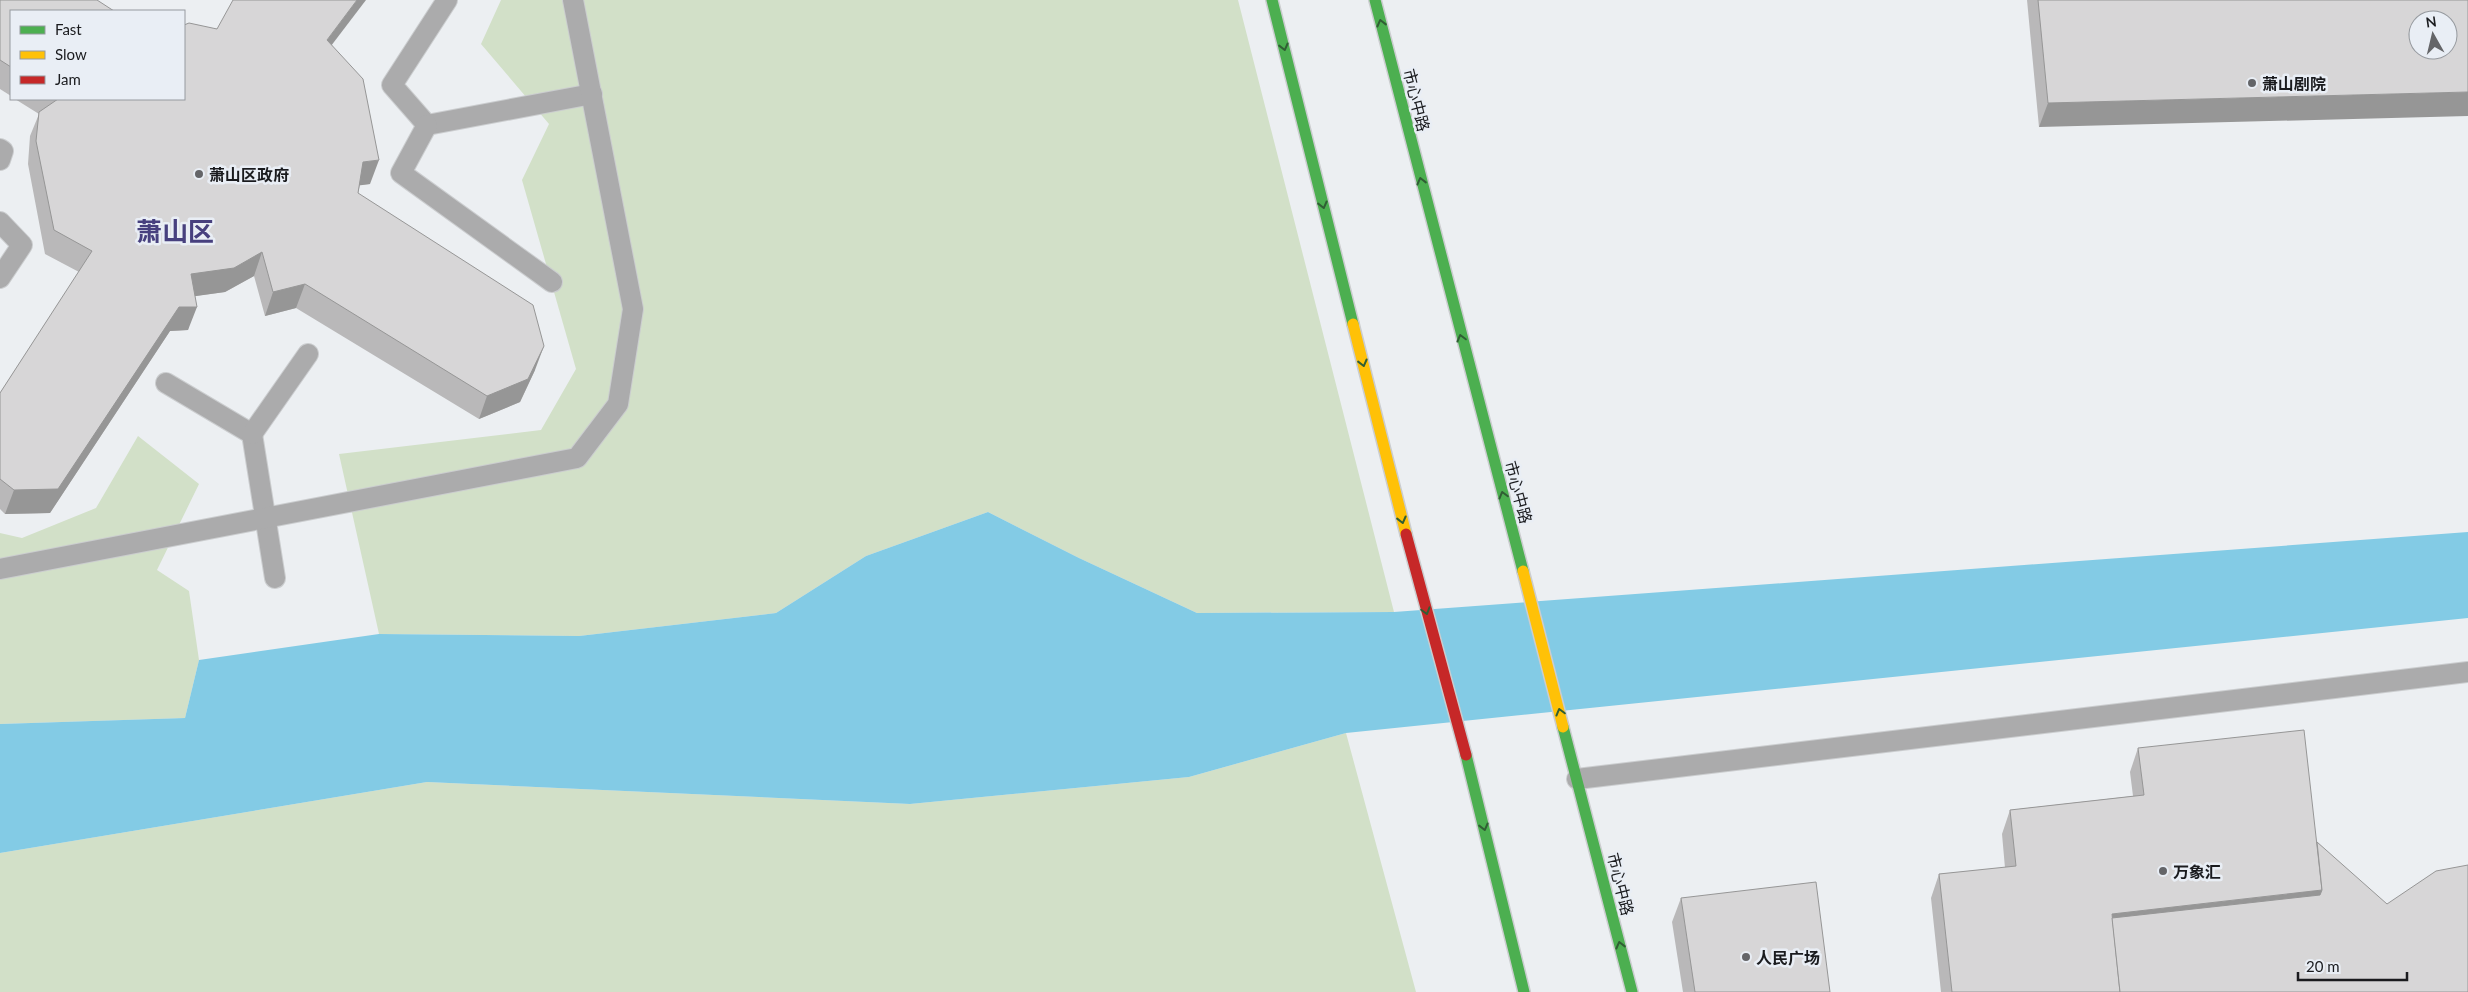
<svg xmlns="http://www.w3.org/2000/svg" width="2468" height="992" viewBox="0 0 2468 992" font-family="Lato,'Noto Sans SC',sans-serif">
<rect width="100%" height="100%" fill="#eceff2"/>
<!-- green -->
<g fill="#d2e0c8">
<polygon points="501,0 1238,0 1394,612 1197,613 1079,558 988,512 866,556 776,613 579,636 379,634 339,454 541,430 576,369 522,180 549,124 481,44"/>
<polygon points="138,436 199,484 157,570 189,591 199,660 185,718 0,724 0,533 22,538 96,508"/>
<polygon points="1346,733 1416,992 0,992 0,853 427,782 910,804 1189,777"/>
</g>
<!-- water -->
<polygon fill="#83cbe5" points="988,512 1079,558 1197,613 1394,612 2468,532 2468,618 1346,733 1189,777 910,804 427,782 0,853 0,724 185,718 199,660 379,634 579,636 776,613 866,556"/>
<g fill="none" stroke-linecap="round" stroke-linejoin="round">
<!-- lane casing -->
<g stroke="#cbcdcf" stroke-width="22">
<g id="lane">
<polyline points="447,0 392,85 427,125 592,94"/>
<polyline points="427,125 401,173 552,282"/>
<polyline points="0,149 3,151 0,160"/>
<polyline points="0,222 22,245 0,278"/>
<polyline points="166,383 252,434 275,578"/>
<polyline points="252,434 308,354"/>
<polyline points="0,569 577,458 618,404 633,309 573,0"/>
<polyline points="1577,779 2468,672"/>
</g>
</g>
<!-- fast casing -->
<g stroke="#cbcdcf" stroke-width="14">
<g id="fast">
<polyline points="1272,0 1353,324"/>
<polyline points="1375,0 1523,571"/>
<polyline points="1563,727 1632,992"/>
<polyline points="1466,755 1524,992"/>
</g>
</g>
<!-- slow casing -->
<g stroke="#cbcdcf" stroke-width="14">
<g id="slow">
<polyline points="1353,324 1406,534"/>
<polyline points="1523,571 1563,727"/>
</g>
</g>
<!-- jam casing -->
<g stroke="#cbcdcf" stroke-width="14">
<polyline id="jam" points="1406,534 1466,755"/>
</g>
<!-- lane -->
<use href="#lane" stroke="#ababac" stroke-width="20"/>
<!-- fast -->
<use href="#fast" stroke="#4caf50" stroke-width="11"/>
<!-- slow -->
<use href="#slow" stroke="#ffc107" stroke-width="11"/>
<!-- jam -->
<use href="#jam" stroke="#c62828" stroke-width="11"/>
</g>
<!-- wall -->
<g fill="#b9b8b9">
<polygon points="0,0 11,11 11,96 0,89"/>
<polygon points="2027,0 2468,0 2039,127"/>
<polygon points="217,29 332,45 370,184 360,185 358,193 535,370 520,402 479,419 296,308 265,316 254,276 225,292 195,296 188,330 170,331 50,513 5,514 0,509 0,393 79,272 45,254 28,164 30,136 39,114 15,99 184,99"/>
<polygon points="2138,748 2317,842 2468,992 1941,992 1931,898 1939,874 2005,868 2002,834 2010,810 2133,796 2130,772"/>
<polygon points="1681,898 1830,992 1683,992 1672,922"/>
</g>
<!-- shaded-wall -->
<g fill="#969696">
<polygon points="357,0 366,0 318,63 327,40"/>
<polygon points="2468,92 2468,116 2039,127 2048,103"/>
<polygon points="379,160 370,184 355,186 363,162"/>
<polygon points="262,252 254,276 225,292 182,298 191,274"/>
<polygon points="305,284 296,308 265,316 273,292"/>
<polygon points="179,307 197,307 188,330 170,331 50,513 5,514 14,490"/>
<polygon points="544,346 535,370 520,402 479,419 487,396"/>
<polygon points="2322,890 2313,914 2112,936 2112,914"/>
</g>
<!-- building -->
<g fill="#d7d6d7" stroke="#969696" fill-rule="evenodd">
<polygon points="0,0 97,0 114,11 11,11 11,67 0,60"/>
<polygon points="233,0 357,0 327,40 363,79 379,160 363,162 358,193 533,305 544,346 528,379 487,396 305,284 273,292 262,252 234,268 191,274 197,307 179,307 58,489 14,490 0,479 0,393 92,251 54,230 36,141 39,112 58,99 184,99 184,25 189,23 217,29"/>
<path d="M2038,0H2468V92L2048,103ZM2418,20H2448V50H2418Z"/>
<polygon points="2304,730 2322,890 2112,914 2120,992 1952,992 1939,874 2016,866 2010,810 2144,795 2138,748"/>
<polygon points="2317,842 2387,904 2436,871 2468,865 2468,992 2120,992 2112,918 2320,895 2322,890"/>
<polygon points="1816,882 1830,992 1695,992 1681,898"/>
</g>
<!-- one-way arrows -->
<defs><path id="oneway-chevron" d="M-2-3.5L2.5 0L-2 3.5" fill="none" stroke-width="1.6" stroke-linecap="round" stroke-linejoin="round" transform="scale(1.25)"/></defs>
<g stroke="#305e34">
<use href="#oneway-chevron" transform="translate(1381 23) rotate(-104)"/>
<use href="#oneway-chevron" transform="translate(1284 47) rotate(76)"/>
<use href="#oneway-chevron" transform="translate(1421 181) rotate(-104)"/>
<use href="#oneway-chevron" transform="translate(1323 205) rotate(76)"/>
<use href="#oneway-chevron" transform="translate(1461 338) rotate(-105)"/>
<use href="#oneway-chevron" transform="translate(1363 363) rotate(76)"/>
<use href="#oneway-chevron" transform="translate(1503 495) rotate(-105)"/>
<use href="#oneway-chevron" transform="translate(1402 520) rotate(76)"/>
<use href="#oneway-chevron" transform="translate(1426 611) rotate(74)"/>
<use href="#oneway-chevron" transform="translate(1560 712) rotate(-105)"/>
<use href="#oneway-chevron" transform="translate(1484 827) rotate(76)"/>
<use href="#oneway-chevron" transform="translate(1620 945) rotate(-104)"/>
</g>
<!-- markers -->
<g fill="#646568" stroke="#e9eef5" stroke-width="2">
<circle cx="2252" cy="83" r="5"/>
<circle cx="199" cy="174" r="5"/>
<circle cx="2163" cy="871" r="5"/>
<circle cx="1746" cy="957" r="5"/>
</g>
<g text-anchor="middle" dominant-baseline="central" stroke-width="5" stroke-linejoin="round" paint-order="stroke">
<!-- poi labels -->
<g font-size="16" font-weight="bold" fill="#1a1b1e" stroke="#e9eef5" text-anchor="start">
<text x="2262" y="83">萧山剧院</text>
<text x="209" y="174">萧山区政府</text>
<text x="2173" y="871">万象汇</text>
<text x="1756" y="957">人民广场</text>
</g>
<!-- street labels -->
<g font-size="16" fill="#1a1b1e" stroke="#e9eef5">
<text transform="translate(1417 100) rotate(76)">市心中路</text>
<text transform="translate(1519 492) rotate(75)">市心中路</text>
<text transform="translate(1621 884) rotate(76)">市心中路</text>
</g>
<!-- town labels -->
<g font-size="26" font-weight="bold" fill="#47407e" stroke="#e9eef5">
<text x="175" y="231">萧山区</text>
</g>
</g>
<!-- legend -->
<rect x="10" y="10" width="175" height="90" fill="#e9eef5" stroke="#969a9f"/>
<rect x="20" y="26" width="25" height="8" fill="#4caf50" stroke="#969a9f"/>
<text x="55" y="35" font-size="15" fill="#1a1b1e">Fast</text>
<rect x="20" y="51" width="25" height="8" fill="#ffc107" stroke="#969a9f"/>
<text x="55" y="60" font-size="15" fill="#1a1b1e">Slow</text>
<rect x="20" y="76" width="25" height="8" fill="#c62828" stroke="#969a9f"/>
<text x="55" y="85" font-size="15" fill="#1a1b1e">Jam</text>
<!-- north arrow -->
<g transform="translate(2433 35) rotate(352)"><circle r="24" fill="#e9eef5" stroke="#969a9f"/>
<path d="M0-4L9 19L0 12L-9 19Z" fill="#646568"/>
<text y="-8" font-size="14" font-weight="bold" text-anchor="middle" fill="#1a1b1e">N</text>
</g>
<!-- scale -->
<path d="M2298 972v8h109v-8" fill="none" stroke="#1a1b1e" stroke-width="2.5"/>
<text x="2306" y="972" font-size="15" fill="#1a1b1e" stroke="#e9eef5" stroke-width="4" paint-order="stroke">20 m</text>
</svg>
